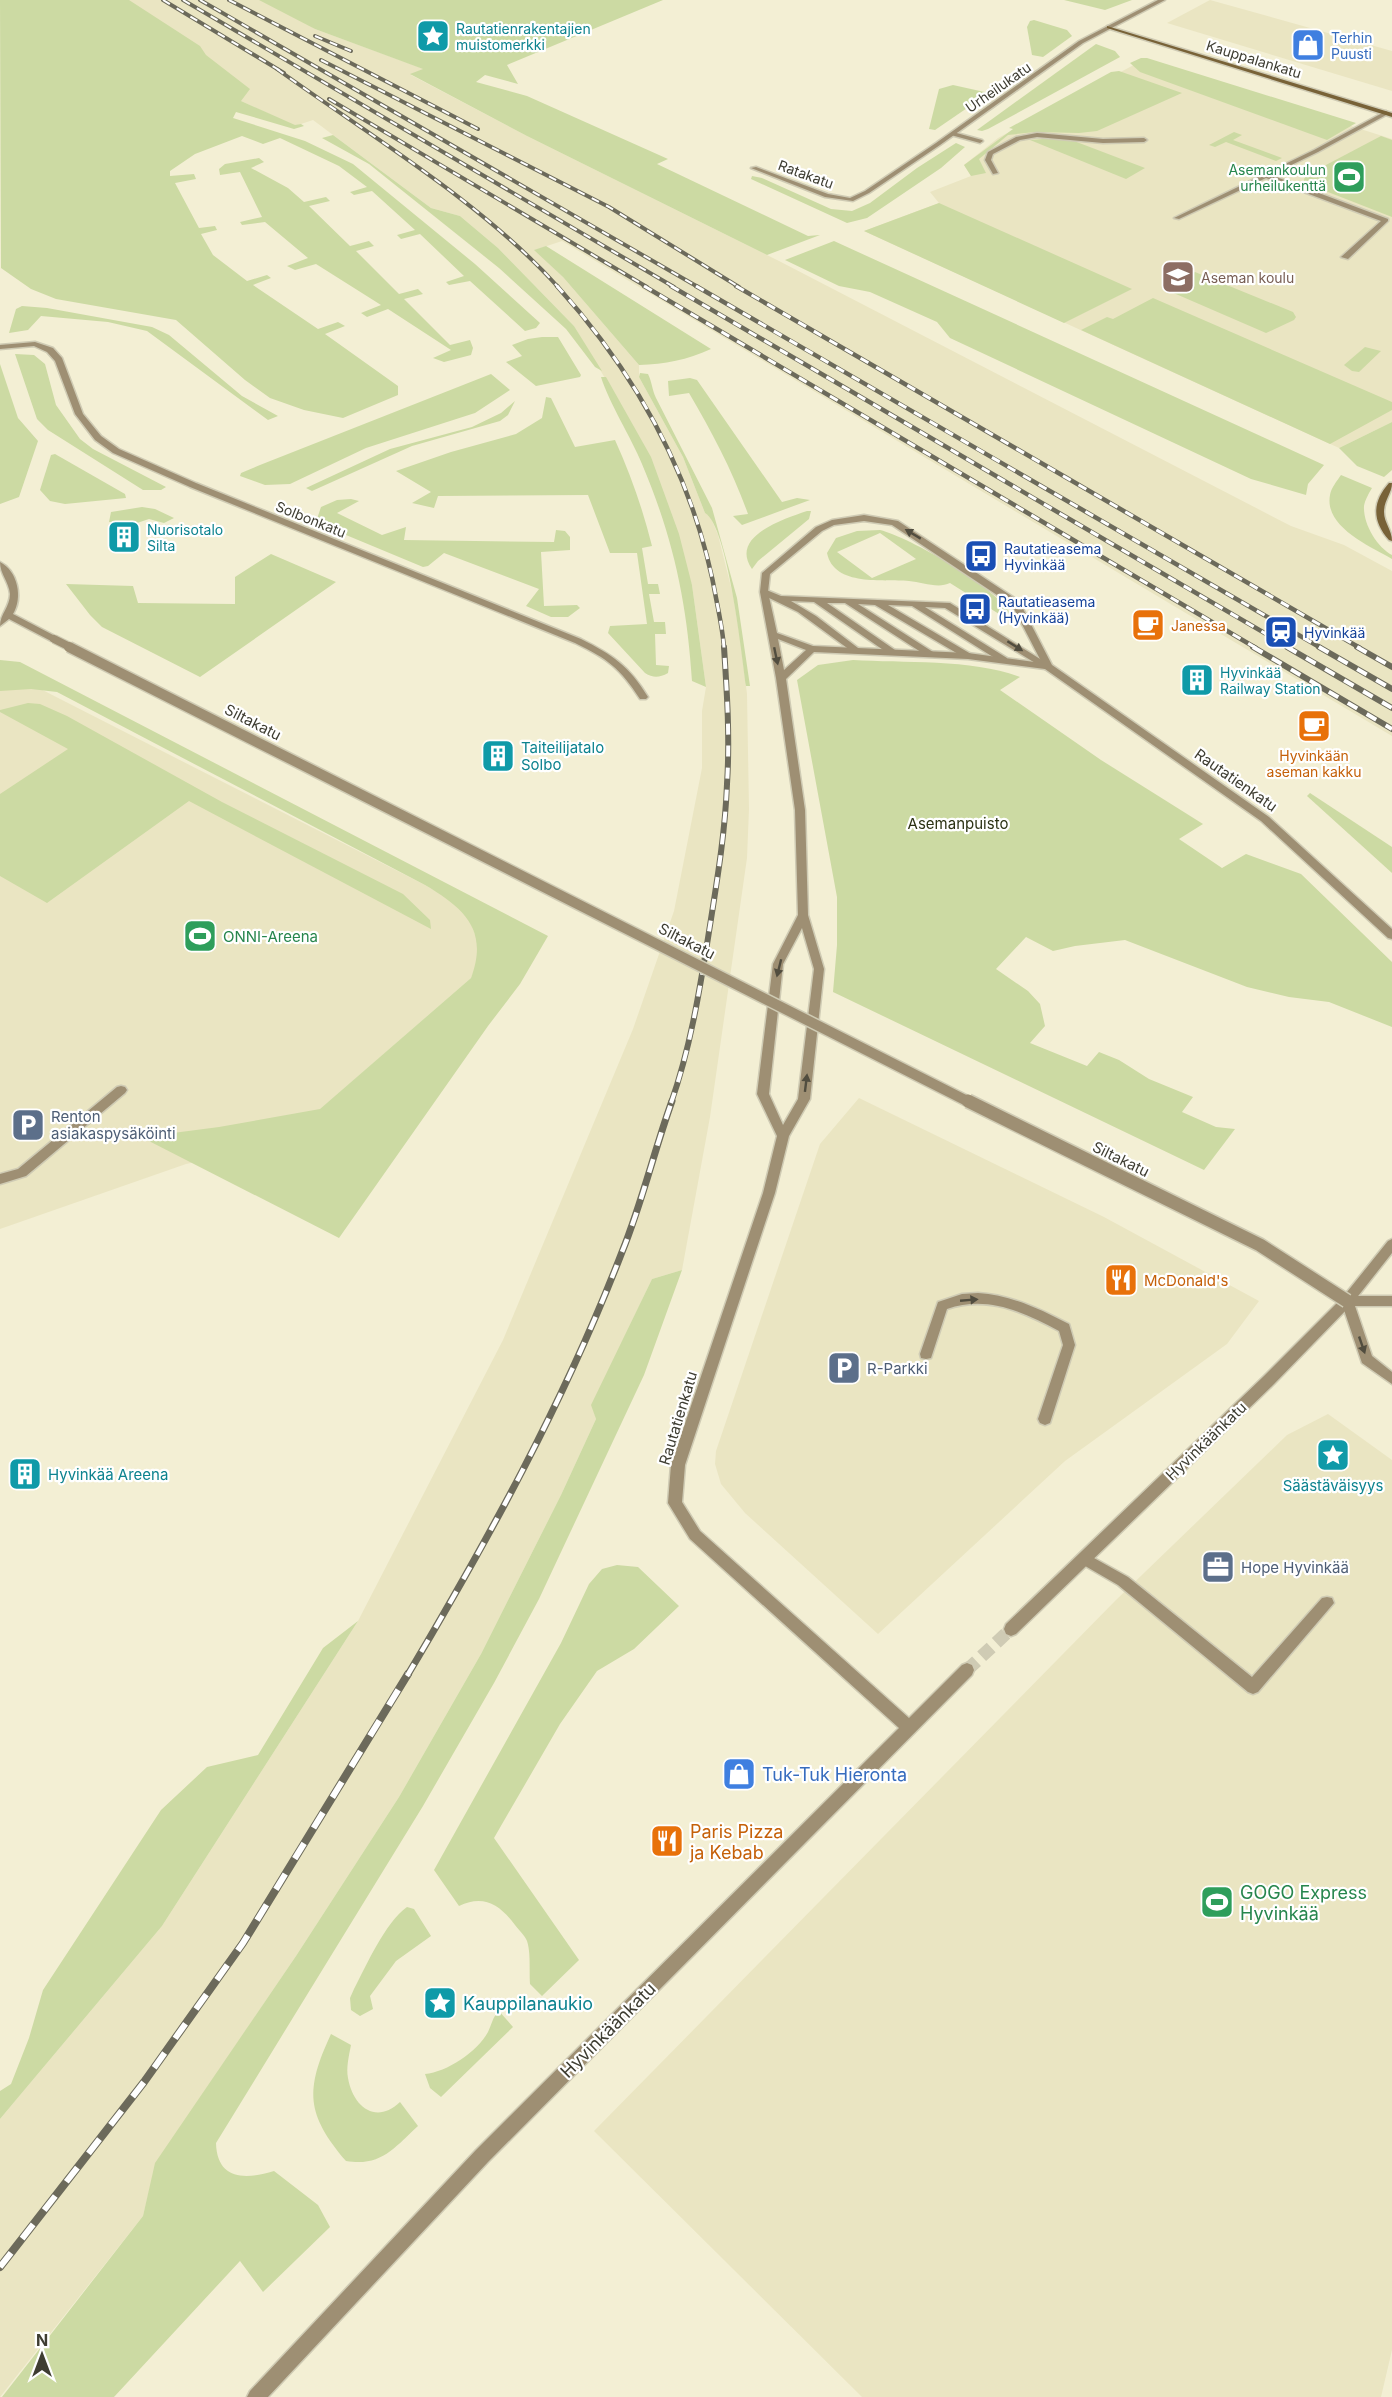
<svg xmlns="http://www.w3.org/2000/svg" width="1392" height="2397" viewBox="0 0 1392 2397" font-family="Inter,sans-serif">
<rect width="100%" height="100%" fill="#f3efd4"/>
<!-- built -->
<g fill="#eae5c2">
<polygon points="88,0 273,0 315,29 424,69 411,75 527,136 779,261 1291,526 1344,545 1392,571 1392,736 562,241 535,250 563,277 639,365 639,377 683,457 705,513 710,516 718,535 733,595 740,638 747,694 749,809 747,858 710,1117 682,1270 652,1279 592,1405 596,1419 561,1495 481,1654 399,1797 296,1956 156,2163 143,2216 0,2397 0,2119 162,1926 358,1621 503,1340 633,1029 674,911 702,768 702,711 706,687 692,585 612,390 574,326 498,248 460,216 431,208 313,120 295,126 241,101"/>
<polygon points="1210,0 1392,51 1392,91 1167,23"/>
<polygon points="1143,60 1392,139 1392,422 1339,448 864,231 939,203 930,192 971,176 964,165 998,138"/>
<polygon points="15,676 425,885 451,900 468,917 477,939 477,963 471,978 279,1145 186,1164 0,1229 0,677"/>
<polygon points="859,1098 1104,1217 1259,1301 1227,1344 1065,1461 878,1634 745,1513 721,1484 715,1464 716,1451 820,1144"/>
<polygon points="1328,1414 1392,1460 1392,2350 1381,2397 862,2397 594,2131 1116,1600 1287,1435"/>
</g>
<!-- green -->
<g fill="#ccdaa3" fill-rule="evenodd">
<polygon points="0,0 129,0 200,46 206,55 250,89 241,101 295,125 301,124 304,126 294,129 236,112 233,118 305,141 353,164 475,264 540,323 536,328 525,331 470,281 449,285 446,282 464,276 420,234 401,239 397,235 415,230 372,191 354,195 350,192 367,187 339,166 280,138 263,144 242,136 195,154 170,171 170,176 194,174 196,179 175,183 199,228 215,226 217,230 201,234 213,255 247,281 267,275 271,278 253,285 318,329 338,322 345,326 325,334 398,386 398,395 343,418 304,410 270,398 245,380 176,320 56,299 31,289 1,268"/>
<polygon points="259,0 663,0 507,65 518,84 485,75 476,82 527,96 668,159 657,164 808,236 820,235 767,255 527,136 410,74 423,69 315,29"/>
<polygon points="1064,0 1132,0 1105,10"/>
<polygon points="1034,20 1067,30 1072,36 1043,57 1032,55 1027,27 1030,21"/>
<polygon points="1096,44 1115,51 1120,57 988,129 982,131 977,130"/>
<polygon points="1141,58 1147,58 1356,123 1327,140 1140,72 1130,63"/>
<polygon points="1119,71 1182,93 1097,131 1079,133 1035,132 1008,135 979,159 986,173 971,176 964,165 1013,129 1009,128 1111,72"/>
<polygon points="953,85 989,93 935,130 929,129 939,89"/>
<polygon points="1234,132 1242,135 1233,140 1282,158 1276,161 1226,142 1215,147 1209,145"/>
<polygon points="333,135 431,208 460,216 498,248 574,326 602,371 595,367 566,329 499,268 369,164 322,138"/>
<polygon points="1381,136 1392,140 1392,217 1305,183 1304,179 1307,175"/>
<polygon points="1055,138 1074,141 1145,168 1126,179 1030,140"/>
<polygon points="956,143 965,147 941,168 867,218 847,223 751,179 752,176 762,178 831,209 852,211 870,203 917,168"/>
<polygon points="259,158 264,162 251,168 288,188 304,202 326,197 330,201 309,206 350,246 369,241 374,246 356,251 399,294 418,289 423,294 404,299 450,345 470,340 473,348 471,355 444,362 433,358 451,350 388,309 367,317 361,313 381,305 316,264 295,270 287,266 308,258 265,222 242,225 240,222 262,217 240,172 220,175 219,169 225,164"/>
<polygon points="939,203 1132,289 1064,323 864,231"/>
<polygon points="834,241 1324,465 1308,484 1306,495 1251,479 950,338 937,322 870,292 839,286 785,260"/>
<path d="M546,246L711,349C687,360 665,364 639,365L563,277L534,250Z"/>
<polygon points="1195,272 1293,312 1296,317 1294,320 1266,333 1162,288"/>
<polygon points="1153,298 1392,402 1392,410 1330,444 1081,330 1107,317 1113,319"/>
<polygon points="22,306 47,308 152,327 169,335 242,396 278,416 268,420 147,331 108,322 41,316 28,330 9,333 16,309"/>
<polygon points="542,337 558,337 581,375 580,377 536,386 506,362 522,356 512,345 528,339"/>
<polygon points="1365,347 1381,351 1359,372 1352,371 1344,365"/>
<polygon points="15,354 34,355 45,364 56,405 80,439 93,449 166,487 161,490 143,490 48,430 37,419"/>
<polygon points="0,364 18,418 38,441 19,497 0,504"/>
<path d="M640,373L648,374C652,382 652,390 656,398L712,508L737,598L750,686H746C742,657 728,526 705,513L683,457L639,377Z"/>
<polygon points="491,374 510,390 475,413 366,448 290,484 265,485 240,476 241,473 260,465"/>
<path d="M601,377H606L651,457L679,534L692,585L706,687L692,681C687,602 673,537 642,464C631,437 609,403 601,377Z"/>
<path d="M690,378L697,380L782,502L797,498L810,500L742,525L733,516L748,514C733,472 712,432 689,393L669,396L668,381Z"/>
<path d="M546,397L551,398L575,447L615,440C631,475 643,510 652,546L642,548L648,584H658L660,594H649L654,622H665L666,634H655L656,665L669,666L668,673C659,678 653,678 645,673L608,633L610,626L647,624L637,553H610L588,495L438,496L434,508L412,503L431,492L396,471L451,452L516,434L542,418Z"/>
<polygon points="515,401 508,415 500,421 412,446 312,491 306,488 390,449 472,427 501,413"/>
<polygon points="1392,422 1392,470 1384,477 1357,466 1339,448"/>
<polygon points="55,454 125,494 126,498 65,504 50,501 40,490 51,455"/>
<path d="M1341,475L1372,488C1369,493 1365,500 1364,506C1363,524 1377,547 1392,555V559C1370,546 1324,527 1330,495C1331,488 1337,481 1341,475Z"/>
<polygon points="351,499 359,501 337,513 382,535 406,527 404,540 554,542 556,530 565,531 570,537 570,550 541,552 544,606 577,605 580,608 568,617 551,617 526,606 539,589 444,553 428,566 423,567 322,525 317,519 321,507 337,500"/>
<polygon points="142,507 155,509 174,518 164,523 149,519 137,523 109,522 111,512"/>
<path d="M807,511H811L809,519L758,561L752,569C729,536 784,519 807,511Z"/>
<path d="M880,530C911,538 994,586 1010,613L999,614L950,583C938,589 922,582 909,581C884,579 834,587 827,553L836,538L857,531ZM880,533L916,559L872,578L837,552Z"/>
<polygon points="271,554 336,582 200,677 102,627 90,615 66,584 133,586 138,603 235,604 235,577"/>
<path d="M0,660L20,662L548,936L520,984L488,1026L339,1238L145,1139L150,1136L219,1127L320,1109L471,978C489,930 464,908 425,885L57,692L31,689L0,691Z"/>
<path d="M853,660C903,663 974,659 1020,677L1000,690L1101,760L1203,824L1179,839L1222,868L1246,854L1301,874L1392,962V1027L1329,1002L1289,997L1247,987L1125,940L1075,946L1053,951L1026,937L996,969L1028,991L1040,1004L1045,1026L1030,1043L1087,1066L1099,1052L1119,1060L1149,1079L1193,1097L1182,1112L1216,1127L1235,1129L1204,1170L833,992L837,945V897L797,680L818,665Z"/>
<polygon points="28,703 40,704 67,716 222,802 403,894 430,920 431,929 189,801 47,903 0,876 0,794 68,749 0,712 0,710"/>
<polygon points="1310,793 1392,847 1392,873 1307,796"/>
<path d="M682,1270L644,1375L539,1599L494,1683L423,1806L216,2143C217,2180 245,2180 274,2171L318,2205L330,2227L263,2292L240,2261L114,2397H2L143,2216L155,2163L296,1956L399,1797L481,1654L561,1495L596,1419L591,1405L652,1279Z"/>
<path d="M617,1565L638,1567L679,1606L634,1649L597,1671L560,1724L494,1838L579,1960L542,1996L530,1984C529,1971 531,1953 527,1941C525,1936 519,1930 515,1925C500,1905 484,1894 459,1906L434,1870L561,1643L589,1584L602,1569Z"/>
<polygon points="358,1621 162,1926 0,2119 0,2091 11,2084 29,2038 43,1990 161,1810 207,1767 258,1755 323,1648"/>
<path d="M407,1907L414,1909L431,1936L396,1961L370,1996L373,2009L360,2016L351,2010L350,1998L354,1989C367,1964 385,1923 407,1907Z"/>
<path d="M499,2011L513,2027L441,2097L430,2088L425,2074C447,2072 477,2052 488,2032C492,2024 492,2018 499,2011Z"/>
<path d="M331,2034L351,2045C349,2055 346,2068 348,2078C353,2107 376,2125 400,2102L418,2126C394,2148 381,2167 346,2161C306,2114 305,2090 331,2034Z"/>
</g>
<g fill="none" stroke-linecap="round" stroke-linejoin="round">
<!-- minor-tunnel -->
<polyline stroke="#cfcbb4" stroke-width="13" stroke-dasharray="13 7" stroke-linecap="butt" points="967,1670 1011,1629"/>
<!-- service casing -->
<g stroke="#cfcbb4" stroke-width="3">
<g id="service">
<polygon points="1386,111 1389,113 1388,114 1318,152 1271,175 1388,219 1388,221 1348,259 1341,257 1381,221 1266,178 1179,219 1174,218 1314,150"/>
<polygon points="953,132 982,140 983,141 980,143 951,135 950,134"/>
<polygon points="1037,133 1103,139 1144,138 1147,140 1144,142 1103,143 1037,137 1020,140 993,154 991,160 998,173 993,174 985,160 988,152 1016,137"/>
<polygon points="764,589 781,596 950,603 1053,667 1051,669 1045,669 945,608 925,607 1007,658 1007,662 1001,662 912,606 888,605 971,654 971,658 965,658 875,605 858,604 933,652 933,656 927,656 845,603 827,603 895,650 895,654 889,654 814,602 791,601 816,616 862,651 860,653 854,653 798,612 761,594 761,590"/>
<polygon points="121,1086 125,1087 127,1090 125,1093 26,1176 0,1184 0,1174 18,1169 117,1087"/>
<path d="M978,1293C1011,1295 1040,1309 1069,1324L1075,1345L1050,1423L1045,1425L1040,1423L1038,1419L1063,1345L1059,1331C1023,1312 988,1295 947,1309L931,1358L926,1359L921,1358L920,1354L938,1302L962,1294Z"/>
<polygon points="1085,1553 1128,1577 1252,1677 1322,1598 1327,1597 1332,1598 1334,1603 1258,1692 1253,1694 1248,1692 1118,1585 1080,1563 1078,1559 1080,1555"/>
</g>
</g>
<!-- minor casing -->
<g stroke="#cfcbb4" stroke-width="3">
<g id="minor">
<polygon points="1158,0 1165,0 1083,43 940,145 869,193 853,201 825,197 751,168 756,167 828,194 850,198 865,191 936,143 1079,41"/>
<path d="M35,342L53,348L62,358L83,414L101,436L119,449L196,483L581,639C613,655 629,666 648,697L646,699H640C620,668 608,659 575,643L190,487L113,453L95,440L75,414L55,361L47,352L34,346L0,349V345Z"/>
<path d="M864,515L898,521L1019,601L1052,665L1269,817L1392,929V939L1388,938L1261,821L1045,669L968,659L814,652L786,679L805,810L808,915L824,969L810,1099L789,1136L775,1193L685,1465L682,1502L700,1531L909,1718L962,1665L967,1663L972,1665L974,1670L972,1675L488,2162L268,2397H247L250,2391L476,2150L899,1728L690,1539L668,1503L671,1465L763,1193L777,1136L757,1094L773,964L798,915L795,810L776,678L760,592L762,573L816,527L832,520ZM864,521L892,525L1012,605L1042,663L968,653L813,646L777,633L768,592L770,574L822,531L834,525ZM778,639L806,650L784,670ZM802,928L814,969L798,1099L783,1125L769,1094L783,964Z"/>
<polygon points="1392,1239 1392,1253 1351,1305 1274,1384 1016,1634 1011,1636 1006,1634 1004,1629 1006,1624 1264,1376 1343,1297 1388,1241"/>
</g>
</g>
<!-- tertiary casing -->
<g stroke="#cfcbb4" stroke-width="3">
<g id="tertiary">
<path d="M0,562C18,571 23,598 13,614L57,637V641H51L9,619L0,626C0,614 10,607 10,594C9,582 0,574 0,562Z"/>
<polygon points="1347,1296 1392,1296 1392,1306 1355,1306 1372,1356 1392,1372 1392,1384 1362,1363 1341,1301 1343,1297"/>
</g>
</g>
<!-- secondary casing -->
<g stroke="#cfcbb4" stroke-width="3">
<g id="secondary">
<polygon points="1107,26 1392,113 1392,117 1107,28"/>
<path d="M1389,483H1392C1392,493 1384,500 1384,512C1384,523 1392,530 1392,541L1389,540C1372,521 1372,502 1389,483Z"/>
</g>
</g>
<!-- service -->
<use href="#service" fill="#9e8f73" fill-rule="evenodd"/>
<!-- minor -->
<use href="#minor" fill="#9e8f73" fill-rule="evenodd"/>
<!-- tertiary -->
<use href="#tertiary" fill="#9e8f73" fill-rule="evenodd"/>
<!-- secondary -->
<use href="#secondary" fill="#786237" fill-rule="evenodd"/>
<!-- rail-far4 casing -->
<g stroke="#6c6a5b" stroke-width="4">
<g id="rail-far4">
<polyline points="163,0 284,73"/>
<polyline points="183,0 674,287"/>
<polyline points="200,0 698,287"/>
<polyline points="229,0 478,129"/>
<polyline points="315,36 351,51"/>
<polyline points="321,60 609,207 739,287"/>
<path d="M277,69C370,136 482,202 558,287"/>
<polyline points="329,99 647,287"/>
</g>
</g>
<!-- rail-far3 casing -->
<g stroke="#6c6a5b" stroke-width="4.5">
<g id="rail-far3">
<path d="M557,286C639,377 696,481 717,603C720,618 723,633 724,648"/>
<polyline points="644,286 1256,648"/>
<polyline points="671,286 1290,648"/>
<polyline points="696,286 1321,648"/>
<polyline points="736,286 1360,648"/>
</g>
</g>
<!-- rail-far2 casing -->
<g stroke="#6c6a5b" stroke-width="6">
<g id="rail-far2">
<polyline points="1253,647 1392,729"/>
<polyline points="1287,647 1392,708"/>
<polyline points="1319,647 1392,689"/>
<polyline points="1357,647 1392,667"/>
<path d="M671,1103C690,1049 699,994 708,938C716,887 725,836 727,784C730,738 727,693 724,647"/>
</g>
</g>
<!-- rail-far1 casing -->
<g stroke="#6c6a5b" stroke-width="7">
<path id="rail-far1" d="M407,1676C488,1540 565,1400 622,1252C642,1203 654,1151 672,1101"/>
</g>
<!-- rail casing -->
<g stroke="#6c6a5b" stroke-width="8">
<polyline id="rail" points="0,2267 144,2082 243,1943 408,1674"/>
</g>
<!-- rail-far4 -->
<use href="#rail-far4" stroke="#fff" stroke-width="2" stroke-dasharray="8" stroke-linecap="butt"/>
<!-- rail-far3 -->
<use href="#rail-far3" stroke="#fff" stroke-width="3" stroke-dasharray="9" stroke-linecap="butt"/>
<!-- rail-far2 -->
<use href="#rail-far2" stroke="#fff" stroke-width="4" stroke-dasharray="11" stroke-linecap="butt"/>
<!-- rail-far1 -->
<use href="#rail-far1" stroke="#fff" stroke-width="4.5" stroke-dasharray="14" stroke-linecap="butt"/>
<!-- rail -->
<use href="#rail" stroke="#fff" stroke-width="6" stroke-dasharray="18" stroke-linecap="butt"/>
<!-- tertiary-bridge-far2 casing -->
<g stroke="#cfcbb4" stroke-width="10" stroke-linecap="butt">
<polyline id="tertiary-bridge-far2" points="54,639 72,648"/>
</g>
<!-- tertiary-bridge-far1 casing -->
<g stroke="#cfcbb4" stroke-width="13" stroke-linecap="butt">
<polyline id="tertiary-bridge-far1" points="69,647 971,1103"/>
</g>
<!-- tertiary-bridge casing -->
<g stroke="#cfcbb4" stroke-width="16" stroke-linecap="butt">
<polyline id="tertiary-bridge" points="968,1101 1260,1245 1347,1301"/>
</g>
<!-- tertiary-bridge-far2 -->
<use href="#tertiary-bridge-far2" stroke="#9e8f73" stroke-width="8"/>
<!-- tertiary-bridge-far1 -->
<use href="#tertiary-bridge-far1" stroke="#9e8f73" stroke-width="10"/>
<!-- tertiary-bridge -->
<use href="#tertiary-bridge" stroke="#9e8f73" stroke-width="13"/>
</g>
<!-- one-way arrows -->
<defs><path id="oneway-solid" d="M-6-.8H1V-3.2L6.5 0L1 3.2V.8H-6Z" transform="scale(1.5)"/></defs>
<g fill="#514d3f">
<use href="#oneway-solid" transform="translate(913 534) rotate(-149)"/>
<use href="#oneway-solid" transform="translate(1015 646) rotate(32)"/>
<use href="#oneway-solid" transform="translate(776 656) rotate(78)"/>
<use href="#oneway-solid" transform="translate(779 968) rotate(104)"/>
<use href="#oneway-solid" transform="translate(806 1083) rotate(-83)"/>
<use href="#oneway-solid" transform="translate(969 1300) rotate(-5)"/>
<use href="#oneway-solid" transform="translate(1362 1345) rotate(71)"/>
</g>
<!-- icons -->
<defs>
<g id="sight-square" transform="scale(1.725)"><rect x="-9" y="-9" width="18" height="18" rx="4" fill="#0f9aa8" stroke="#fff"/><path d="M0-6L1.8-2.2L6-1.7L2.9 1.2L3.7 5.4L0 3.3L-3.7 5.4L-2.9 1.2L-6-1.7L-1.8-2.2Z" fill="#fff"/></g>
<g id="shop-square" transform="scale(1.725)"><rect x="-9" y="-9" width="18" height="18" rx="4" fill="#3f7fe0" stroke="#fff"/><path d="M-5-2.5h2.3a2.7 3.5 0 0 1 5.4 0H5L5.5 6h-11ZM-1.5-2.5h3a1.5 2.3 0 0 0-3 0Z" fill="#fff"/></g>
<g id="stadium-square" transform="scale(1.725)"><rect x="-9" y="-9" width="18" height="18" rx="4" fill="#2e9e5b" stroke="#fff"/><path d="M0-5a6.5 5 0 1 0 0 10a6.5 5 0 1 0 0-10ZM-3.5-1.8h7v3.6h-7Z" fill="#fff"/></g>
<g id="school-square" transform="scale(1.725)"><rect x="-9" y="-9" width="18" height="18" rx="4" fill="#8d6e63" stroke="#fff"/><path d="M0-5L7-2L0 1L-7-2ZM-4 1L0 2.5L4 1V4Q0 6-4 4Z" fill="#fff"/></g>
<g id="building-square" transform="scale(1.725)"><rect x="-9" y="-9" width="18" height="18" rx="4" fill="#0f9aa8" stroke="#fff"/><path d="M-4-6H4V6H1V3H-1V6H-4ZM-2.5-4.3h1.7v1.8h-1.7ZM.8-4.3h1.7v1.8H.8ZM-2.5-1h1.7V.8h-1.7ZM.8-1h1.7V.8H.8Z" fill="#fff"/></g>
<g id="bus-square" transform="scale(1.725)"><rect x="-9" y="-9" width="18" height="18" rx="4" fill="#1a4fb4" stroke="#fff"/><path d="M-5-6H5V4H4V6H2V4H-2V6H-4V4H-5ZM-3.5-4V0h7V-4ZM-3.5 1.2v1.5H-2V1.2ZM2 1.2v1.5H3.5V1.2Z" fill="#fff"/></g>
<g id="cafe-square" transform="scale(1.725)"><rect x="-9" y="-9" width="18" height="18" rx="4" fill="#e8710a" stroke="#fff"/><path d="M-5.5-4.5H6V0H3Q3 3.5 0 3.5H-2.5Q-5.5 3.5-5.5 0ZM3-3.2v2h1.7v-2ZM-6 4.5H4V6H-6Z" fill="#fff"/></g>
<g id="station-square" transform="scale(1.725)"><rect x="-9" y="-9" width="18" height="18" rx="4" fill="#1a4fb4" stroke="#fff"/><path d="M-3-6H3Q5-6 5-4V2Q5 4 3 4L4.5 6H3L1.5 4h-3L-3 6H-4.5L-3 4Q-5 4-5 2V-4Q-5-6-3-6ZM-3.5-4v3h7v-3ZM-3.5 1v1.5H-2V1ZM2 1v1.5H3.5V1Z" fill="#fff"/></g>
<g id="parking-square" transform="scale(1.725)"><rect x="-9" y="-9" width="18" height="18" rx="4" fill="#5c6f8a" stroke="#fff"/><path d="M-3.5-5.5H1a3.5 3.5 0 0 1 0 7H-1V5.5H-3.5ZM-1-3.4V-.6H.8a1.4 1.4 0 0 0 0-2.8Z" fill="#fff"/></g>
<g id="restaurant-square" transform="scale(1.725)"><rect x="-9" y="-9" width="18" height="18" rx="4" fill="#e8710a" stroke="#fff"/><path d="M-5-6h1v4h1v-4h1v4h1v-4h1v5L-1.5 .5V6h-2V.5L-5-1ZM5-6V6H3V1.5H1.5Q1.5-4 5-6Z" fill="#fff"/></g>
<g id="office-square" transform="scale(1.725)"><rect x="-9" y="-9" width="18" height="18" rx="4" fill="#5c6f8a" stroke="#fff"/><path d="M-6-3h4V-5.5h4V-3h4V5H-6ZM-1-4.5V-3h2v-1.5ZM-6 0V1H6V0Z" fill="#fff"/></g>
</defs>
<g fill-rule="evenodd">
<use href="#sight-square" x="433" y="36"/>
<use href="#shop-square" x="1308" y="45"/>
<use href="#stadium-square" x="1349" y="177"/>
<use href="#school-square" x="1178" y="277"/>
<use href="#building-square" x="124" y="537"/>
<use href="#bus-square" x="981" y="556"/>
<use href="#bus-square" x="975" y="609"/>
<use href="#cafe-square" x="1148" y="625"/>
<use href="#station-square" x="1281" y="632"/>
<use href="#building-square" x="1197" y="680"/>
<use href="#cafe-square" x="1314" y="726"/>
<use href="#building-square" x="498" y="756"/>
<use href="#stadium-square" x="200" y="936"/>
<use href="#parking-square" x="28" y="1125"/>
<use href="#restaurant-square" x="1121" y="1280"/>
<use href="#parking-square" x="844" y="1368"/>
<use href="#sight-square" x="1333" y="1455"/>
<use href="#building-square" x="25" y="1474"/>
<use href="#office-square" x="1218" y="1567"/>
<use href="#shop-square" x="739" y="1774"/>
<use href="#restaurant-square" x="667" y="1841"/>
<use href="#stadium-square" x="1217" y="1902"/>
<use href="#sight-square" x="440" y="2003"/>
</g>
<g text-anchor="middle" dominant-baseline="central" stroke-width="4.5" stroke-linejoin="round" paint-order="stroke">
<!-- far-culture labels -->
<g font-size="14" fill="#0d838f" stroke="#fff" text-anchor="start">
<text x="456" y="28">Rautatienrakentajien<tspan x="456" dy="16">muistomerkki</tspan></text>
<text x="147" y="529">Nuorisotalo<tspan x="147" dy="16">Silta</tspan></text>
<text x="1220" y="672">Hyvinkää<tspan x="1220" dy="16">Railway Station</tspan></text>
</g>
<!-- far-shop labels -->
<g font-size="14" fill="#366cbe" stroke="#fff" text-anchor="start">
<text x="1331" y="37">Terhin<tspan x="1331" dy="16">Puusti</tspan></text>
</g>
<!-- far-street labels -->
<g font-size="14" fill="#3e3d32" stroke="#fff">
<text transform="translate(1254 59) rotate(17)">Kauppalankatu</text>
<text transform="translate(998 87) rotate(-35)">Urheilukatu</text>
<text transform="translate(806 174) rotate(20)">Ratakatu</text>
<text transform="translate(311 519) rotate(22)">Solbonkatu</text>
</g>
<!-- far-leisure labels -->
<g font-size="14" fill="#27864d" stroke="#fff" text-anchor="end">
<text x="1326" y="169">Asemankoulun<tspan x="1326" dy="16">urheilukenttä</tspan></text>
</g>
<!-- far-education labels -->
<g font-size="14" fill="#785e54" stroke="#fff" text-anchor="start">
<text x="1201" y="277">Aseman koulu</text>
</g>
<!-- far-transit labels -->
<g font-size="14" fill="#164399" stroke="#fff" text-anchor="start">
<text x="1004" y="548">Rautatieasema<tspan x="1004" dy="16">Hyvinkää</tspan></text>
<text x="998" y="601">Rautatieasema<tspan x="998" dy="16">(Hyvinkää)</tspan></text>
<text x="1304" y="632">Hyvinkää</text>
</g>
<!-- far-food labels -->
<g font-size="14" fill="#c56008" stroke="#fff" text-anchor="start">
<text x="1171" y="625">Janessa</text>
<text x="1314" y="755" text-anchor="middle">Hyvinkään<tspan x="1314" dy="16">aseman kakku</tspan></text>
</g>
<!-- street labels -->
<g font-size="15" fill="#3e3d32" stroke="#fff">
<text transform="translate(253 722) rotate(27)">Siltakatu</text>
<text transform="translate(1236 780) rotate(35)">Rautatienkatu</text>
<text transform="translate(687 941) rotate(27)">Siltakatu</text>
<text transform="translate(1121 1159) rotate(26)">Siltakatu</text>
<text transform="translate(678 1418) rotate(-73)">Rautatienkatu</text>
<text transform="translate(1206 1441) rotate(-44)">Hyvinkäänkatu</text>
</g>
<!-- culture labels -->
<g font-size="15" fill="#0d838f" stroke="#fff" text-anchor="start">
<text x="521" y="747">Taiteilijatalo<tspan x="521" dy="17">Solbo</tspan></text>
<text x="48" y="1474">Hyvinkää Areena</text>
<text x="1333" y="1485" text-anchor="middle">Säästäväisyys</text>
</g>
<!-- park labels -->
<g font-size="15" fill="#2b3213" stroke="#fff">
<text x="958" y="823">Asemanpuisto</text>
</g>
<!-- leisure labels -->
<g font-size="15" fill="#27864d" stroke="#fff" text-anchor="start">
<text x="223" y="936">ONNI-Areena</text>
</g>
<!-- service labels -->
<g font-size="15" fill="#4e5e75" stroke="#fff" text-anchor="start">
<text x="51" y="1116">Renton<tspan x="51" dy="17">asiakaspysäköinti</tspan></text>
<text x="867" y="1368">R-Parkki</text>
<text x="1241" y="1567">Hope Hyvinkää</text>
</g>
<!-- food labels -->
<g font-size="15" fill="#c56008" stroke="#fff" text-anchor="start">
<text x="1144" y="1280">McDonald's</text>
</g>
<!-- near-shop labels -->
<g font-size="18" fill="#366cbe" stroke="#fff" text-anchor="start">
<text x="762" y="1774">Tuk-Tuk Hieronta</text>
</g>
<!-- near-food labels -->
<g font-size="18" fill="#c56008" stroke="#fff" text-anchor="start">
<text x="690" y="1831">Paris Pizza<tspan x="690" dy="21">ja Kebab</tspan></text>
</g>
<!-- near-leisure labels -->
<g font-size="18" fill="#27864d" stroke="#fff" text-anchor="start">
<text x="1240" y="1892">GOGO Express<tspan x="1240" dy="21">Hyvinkää</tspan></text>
</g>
<!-- near-culture labels -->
<g font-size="18" fill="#0d838f" stroke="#fff" text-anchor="start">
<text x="463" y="2003">Kauppilanaukio</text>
</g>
<!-- near-street labels -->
<g font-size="18" fill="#3e3d32" stroke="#fff">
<text transform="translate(608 2030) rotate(-45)">Hyvinkäänkatu</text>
</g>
</g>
<!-- north arrow -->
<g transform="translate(42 2355)" stroke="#ffffff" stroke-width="4.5" paint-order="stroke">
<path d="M0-4.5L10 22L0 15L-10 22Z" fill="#3e3d32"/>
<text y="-9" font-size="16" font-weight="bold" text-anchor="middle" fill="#3e3d32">N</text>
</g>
</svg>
